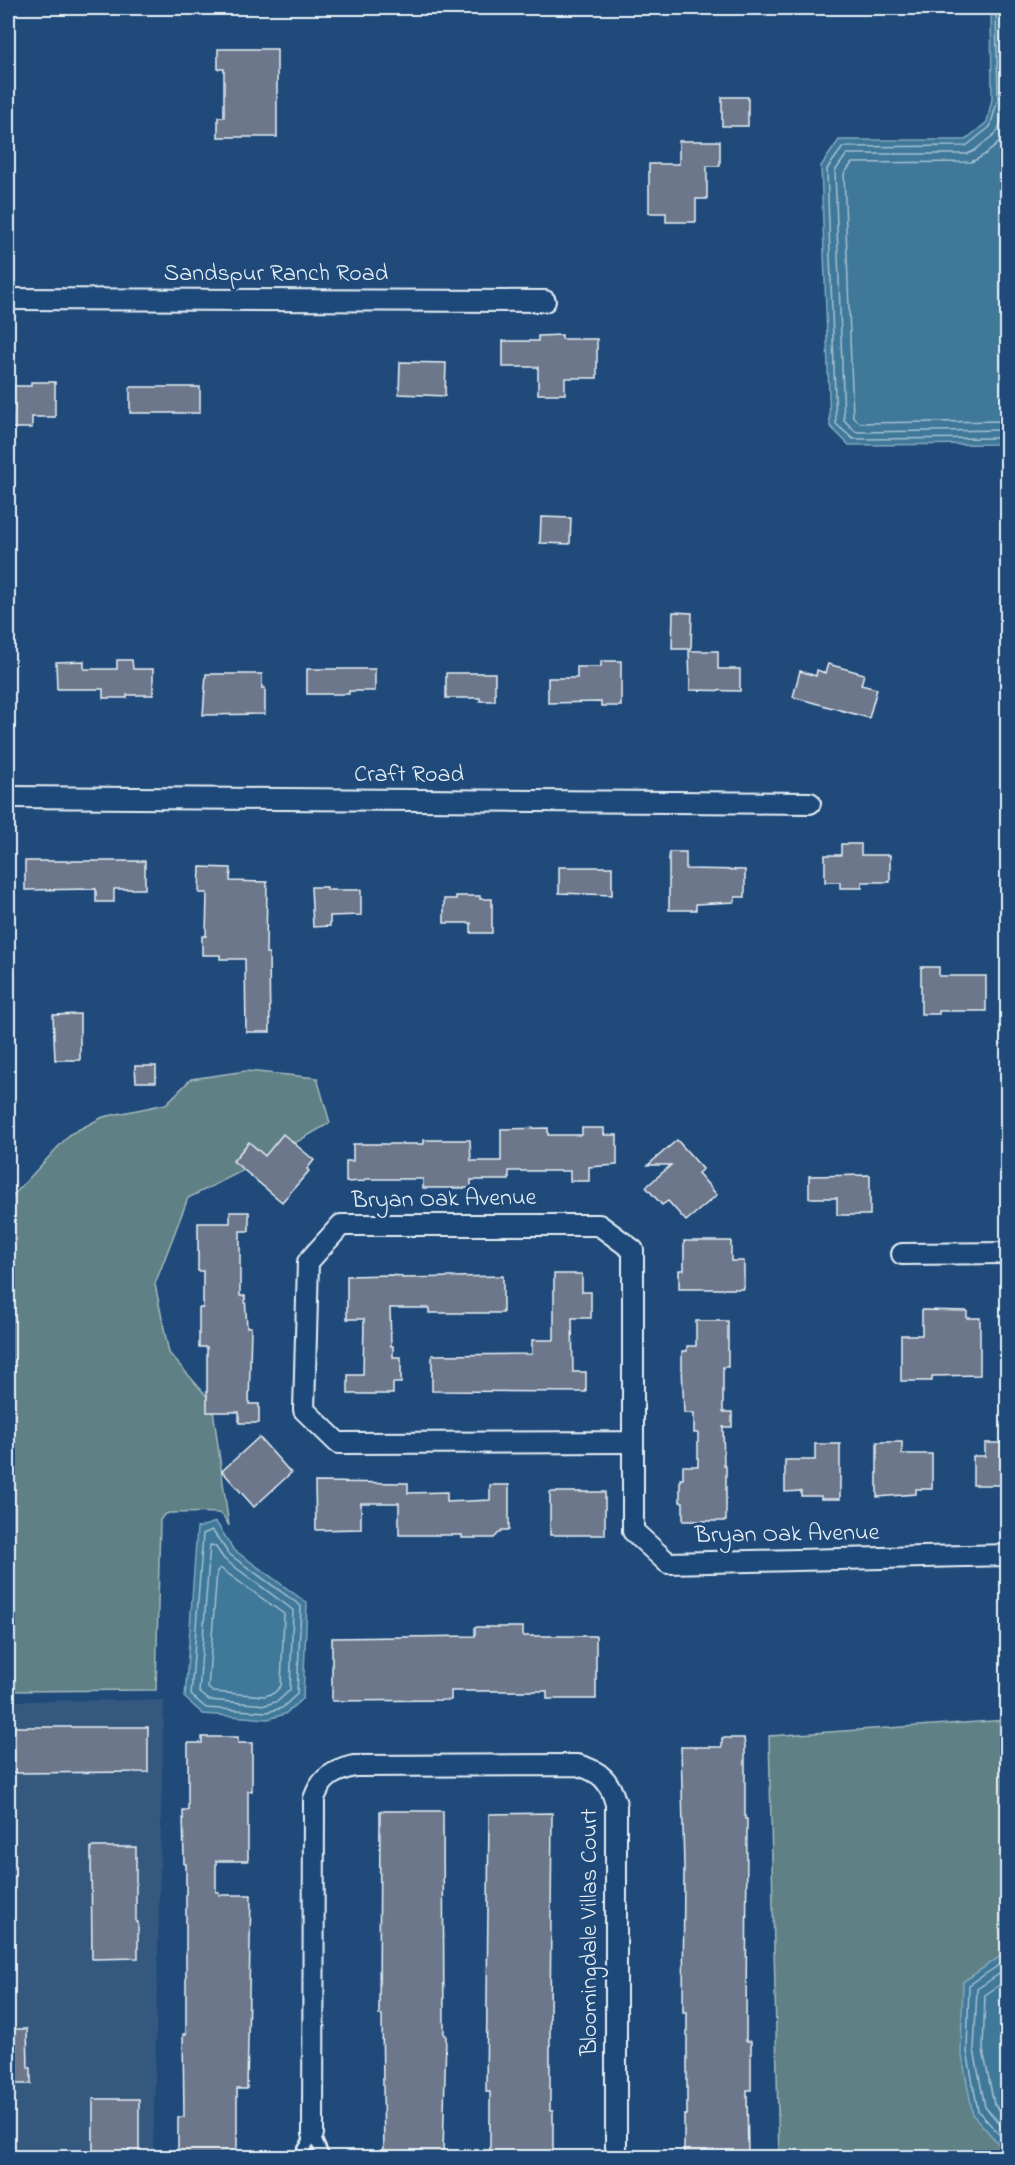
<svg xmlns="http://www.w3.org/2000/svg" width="1015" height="2165" viewBox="0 0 1015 2165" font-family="'Indie Flower',sans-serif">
<rect width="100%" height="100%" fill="#1f4a7a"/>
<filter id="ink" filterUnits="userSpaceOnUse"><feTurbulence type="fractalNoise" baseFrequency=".0167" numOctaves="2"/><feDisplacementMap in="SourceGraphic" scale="12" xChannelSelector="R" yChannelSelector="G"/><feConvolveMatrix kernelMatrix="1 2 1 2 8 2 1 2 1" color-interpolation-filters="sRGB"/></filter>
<g filter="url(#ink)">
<!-- built -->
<polygon fill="#36587f" points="164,1700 153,2157 8,2157 8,1701"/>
<!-- green -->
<g fill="#5f8185" stroke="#a4b9be" stroke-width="1.5">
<path d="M246,1071L317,1078L330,1123L272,1156L188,1198L155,1284L169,1353L212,1402L229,1526C227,1522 224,1516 221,1514C218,1511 177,1513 169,1513L164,1515L160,1520L156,1690L8,1691V1201L70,1134L103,1117L166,1104L191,1079Z"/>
<polygon points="1007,1720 1007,1952 963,1982 973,2114 1007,2153 1007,2157 779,2157 769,1736"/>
</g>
<!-- water -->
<g fill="#407899" stroke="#83a8bf" stroke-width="1.5">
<polygon points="991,8 1008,8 1007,444 849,445 830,426 821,166 839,140 965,140 987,122 992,99"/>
<polygon points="216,1522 233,1549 307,1603 303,1698 285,1714 268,1719 203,1714 185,1698 197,1528"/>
<polygon points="1007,1952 1007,2153 973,2115 961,2051 963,1982"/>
</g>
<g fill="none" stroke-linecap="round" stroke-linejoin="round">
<!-- shore -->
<g stroke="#a5c1d2" stroke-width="1.5">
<polyline points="996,8 998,99 990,127 966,146 843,147 827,169 836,424 853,439 1008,438"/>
<polyline points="1004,8 1005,99 1000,125 996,133 974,151 967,154 847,154 835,171 844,420 856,432 1008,430"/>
<path d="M1008,131C1001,143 984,157 971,162L852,163L844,174L853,417L860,423L1008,421"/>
<polygon points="212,1530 229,1554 301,1606 297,1694 282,1708 267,1712 206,1708 191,1695 203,1534"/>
<polygon points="210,1545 215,1546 224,1559 293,1610 290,1690 278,1701 266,1705 209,1700 199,1692"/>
<polygon points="220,1568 284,1614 281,1686 274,1693 265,1696 213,1692 208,1688 217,1571"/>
<polyline points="1008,1959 969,1985 967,2051 978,2111 1008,2144"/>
<polyline points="1008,1968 977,1989 974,2050 985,2107 1008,2133"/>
<polyline points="1008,1979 985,1995 983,2050 994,2104 1008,2119"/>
</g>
</g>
<!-- building -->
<g fill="#6c778b" stroke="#e8f1f8" stroke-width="1.5">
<polygon points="218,49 277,49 277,137 218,137 218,117 224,117 224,69 218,69"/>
<rect x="722" y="97" width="26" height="29"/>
<polygon points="679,141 720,141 720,166 707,166 707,199 696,199 696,222 666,222 666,213 649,213 649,164 679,164"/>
<polygon points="562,335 562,339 597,339 597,378 565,378 565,394 538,394 538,367 503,367 503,341 538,341 538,336"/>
<polygon points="400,362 446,363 445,396 399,394"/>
<polygon points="31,382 55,382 55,417 32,417 32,428 12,428 12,417 8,417 8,395 10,395 10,386 31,386"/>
<rect x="130" y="387" width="70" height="26"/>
<polygon points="541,517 571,518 570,544 540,543"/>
<polygon points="673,612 692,613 691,649 672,649"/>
<polygon points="689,651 718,651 718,669 740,669 740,691 690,690"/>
<polygon points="117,660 132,660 133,669 153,669 153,695 127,695 127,698 103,698 103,689 57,689 56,662 84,661 84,669 117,669"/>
<polygon points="601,661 621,661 621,706 601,706 601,702 548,703 548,678 577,678 577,667 601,667"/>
<polygon points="828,664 864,674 861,685 877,689 869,718 793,697 800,671 816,676 817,670 825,673"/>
<polygon points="307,669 375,669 375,691 349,691 349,694 307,694"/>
<polygon points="446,673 495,673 495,701 480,701 480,698 446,698"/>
<polygon points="206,674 262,674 262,688 265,688 265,714 203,715"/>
<polygon points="841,844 861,844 861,855 890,855 890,882 862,882 862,888 840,888 840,882 825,882 825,855 841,855"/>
<polygon points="669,852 686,852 686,869 745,870 745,897 735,897 735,902 696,904 696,910 669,910"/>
<polygon points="25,861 145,861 145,889 114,889 114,902 96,902 96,889 25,890"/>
<polygon points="200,867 231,868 230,881 267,882 266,953 269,953 270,1032 246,1032 245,959 220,959 220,955 202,955 202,936 206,936 207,893 199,893"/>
<polygon points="559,867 612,867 612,895 559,893"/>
<polygon points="311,887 327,887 327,890 361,890 361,915 330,916 330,926 313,927"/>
<polygon points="456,896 480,896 480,899 492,899 492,933 471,933 471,923 444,923 444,899 456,899"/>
<polygon points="921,967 939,967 939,976 986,976 986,1011 939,1011 939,1014 921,1014"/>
<polygon points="80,1014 80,1060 55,1060 53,1015"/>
<polygon points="135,1066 156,1066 156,1082 136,1082"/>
<polygon points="548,1128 548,1135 582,1135 582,1128 604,1128 604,1135 617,1135 617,1165 589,1167 589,1181 570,1181 570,1171 509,1171 509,1180 471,1180 471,1187 469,1188 423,1188 423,1179 365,1179 365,1181 346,1182 346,1161 353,1161 353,1144 424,1144 424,1140 470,1140 471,1161 501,1161 501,1129"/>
<polygon points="283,1134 314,1160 307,1169 309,1171 282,1202 233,1161 249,1142 265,1156"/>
<polygon points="677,1140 703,1169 698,1173 717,1195 686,1221 668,1201 662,1205 646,1187 671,1165 648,1165"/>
<polygon points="870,1175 870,1215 837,1215 837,1198 809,1198 809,1176"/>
<polygon points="230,1212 249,1212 249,1231 240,1231 240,1296 245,1296 247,1327 251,1327 249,1404 259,1404 259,1423 239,1423 239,1412 207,1412 207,1347 199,1347 199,1308 203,1308 203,1271 198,1271 198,1223 230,1223"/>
<polygon points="684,1241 731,1241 731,1261 744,1261 744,1289 679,1289 679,1270 684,1270"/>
<polygon points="554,1274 582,1274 582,1292 591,1292 591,1318 572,1318 573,1372 586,1372 586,1392 432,1391 432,1355 532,1354 532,1340 554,1340"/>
<polygon points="389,1275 402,1276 402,1278 503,1276 503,1313 429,1313 429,1308 390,1308 391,1346 393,1346 393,1357 401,1357 401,1383 393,1383 393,1394 348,1394 348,1375 363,1375 364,1319 347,1319 347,1276"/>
<polygon points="922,1310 967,1311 967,1318 980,1318 980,1375 932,1376 932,1381 901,1381 901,1335 922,1335"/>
<polygon points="696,1321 728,1321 728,1367 723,1367 723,1412 732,1412 732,1427 723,1427 724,1466 726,1466 726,1521 683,1521 683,1502 680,1502 680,1479 683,1479 683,1466 698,1466 698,1433 694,1433 694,1413 684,1413 682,1367 682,1351 687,1351 687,1346 696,1346"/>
<polygon points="259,1437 291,1473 254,1507 222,1471"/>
<polygon points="877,1442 902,1442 902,1454 932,1454 932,1489 916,1489 916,1494 877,1497"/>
<polygon points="985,1443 1008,1443 1008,1485 973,1485 973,1456 985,1456"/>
<polygon points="815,1444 840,1444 840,1499 821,1499 821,1496 801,1496 801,1491 785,1492 785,1460 815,1460"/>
<polygon points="315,1482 408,1483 408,1493 447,1492 447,1502 490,1500 490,1485 509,1485 509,1530 502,1530 494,1538 462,1538 462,1535 399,1535 399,1503 361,1503 361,1529 316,1530"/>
<rect x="550" y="1492" width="55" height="43"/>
<polygon points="475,1627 523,1627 523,1636 596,1636 596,1699 547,1699 547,1691 451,1691 451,1700 332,1701 332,1638 475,1636"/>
<polygon points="8,1727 148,1727 148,1772 8,1773"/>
<polygon points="202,1737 238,1737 238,1743 252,1743 252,1791 248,1791 248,1861 216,1861 216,1892 219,1892 219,1895 251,1895 247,2089 237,2089 237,2156 178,2156 178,2117 184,2117 183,2034 186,2034 186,1864 184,1864 183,1810 188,1810 188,1743 202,1743"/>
<polygon points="722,1738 744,1738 745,1747 745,1819 747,1819 746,2041 751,2041 751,2090 747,2090 748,2157 684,2157 684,2115 687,2115 687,2012 683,2012 684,1867 681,1747 722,1747"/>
<polygon points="380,1811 443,1811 444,2035 446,2035 443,2154 384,2154 382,2015 379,2015"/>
<polygon points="552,1813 550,2018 550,2111 553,2111 553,2157 490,2157 490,2092 486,2092 489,1814"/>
<polygon points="91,1847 136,1847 136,1922 138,1922 138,1958 92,1959"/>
<polygon points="8,2029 27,2029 28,2068 31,2068 31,2084 8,2084"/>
<rect x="93" y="2099" width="46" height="55"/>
</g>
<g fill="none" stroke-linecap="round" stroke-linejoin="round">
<!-- service casing -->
<g stroke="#e8f1f8" stroke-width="15">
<g id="service">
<polyline points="313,2134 324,2158"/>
<polyline points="299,2158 313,2134"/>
</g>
</g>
<!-- minor casing -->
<g stroke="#e8f1f8" stroke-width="24">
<g id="minor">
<polyline points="8,299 545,301"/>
<polyline points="8,797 810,803"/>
<polygon points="341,1225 599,1225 633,1250 633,1442 338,1443 304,1410 308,1262"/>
<polyline points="902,1254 1008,1253"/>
<polyline points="633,1442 633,1531 668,1563 1008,1555"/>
<path d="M313,2134L314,1799C321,1778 333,1771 354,1766L577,1765C601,1771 610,1781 616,1804V2158"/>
</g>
</g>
<!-- service -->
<use href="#service" stroke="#1f4a7a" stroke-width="10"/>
<!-- minor -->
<use href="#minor" stroke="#1f4a7a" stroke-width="20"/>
</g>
</g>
<g text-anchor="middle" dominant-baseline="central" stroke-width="6" stroke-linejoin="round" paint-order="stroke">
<!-- street labels -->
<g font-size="24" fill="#e8f1f8" stroke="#1f4a7a">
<text x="276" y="274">Sandspur Ranch Road</text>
<text x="409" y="775">Craft Road</text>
<text transform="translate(444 1200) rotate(-1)">Bryan Oak Avenue</text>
<text transform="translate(787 1535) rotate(-1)">Bryan Oak Avenue</text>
<text transform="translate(590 1932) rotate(-90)">Bloomingdale Villas Court</text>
</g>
</g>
<!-- margin -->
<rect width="1015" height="2165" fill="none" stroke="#1f4a7a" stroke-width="30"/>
<rect x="15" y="15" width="985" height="2135" fill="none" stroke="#e8f1f8" stroke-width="2" filter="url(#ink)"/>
</svg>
